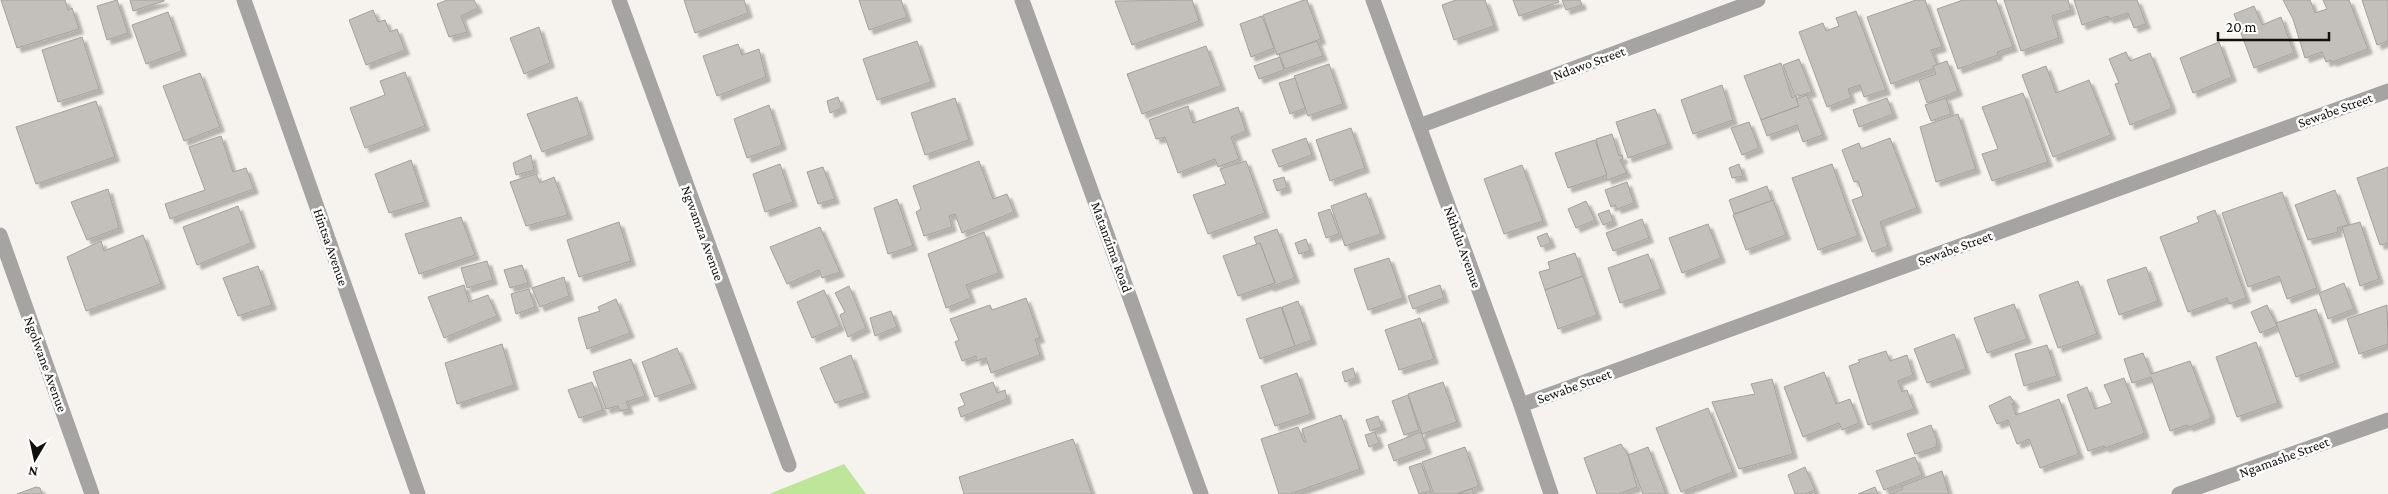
<svg xmlns="http://www.w3.org/2000/svg" width="2388" height="494" viewBox="0 0 2388 494" font-family="'Crimson Pro',serif">
<defs>
<filter id="shadow"><feDropShadow dx="4.5" dy="4.5" stdDeviation="1" flood-color="#0004"/></filter>
</defs>
<rect width="100%" height="100%" fill="#f6f2ed"/>
<!-- green -->
<polygon fill="#bee699" points="844,464 866,494 769,494"/>
<!-- building -->
<g fill="#c3c0bb" stroke="#a5a19d" filter="url(#shadow)">
<polygon points="1,0 65,0 68,10 72,8 79,29 17,48"/>
<polygon points="117,0 128,33 107,40 97,6"/>
<polygon points="130,0 164,0 164,1 133,11"/>
<polygon points="447,0 474,0 478,8 461,16 467,32 449,37 437,4"/>
<polygon points="684,0 744,0 748,13 695,33"/>
<polygon points="859,0 901,0 907,17 869,30"/>
<polygon points="1192,0 1199,21 1132,45 1115,1"/>
<polygon points="1304,0 1307,0 1321,39 1277,55 1263,15"/>
<polygon points="1456,0 1485,0 1494,26 1454,40 1442,5"/>
<polygon points="1513,0 1558,0 1559,2 1519,16"/>
<polygon points="1562,0 1580,0 1582,5 1566,10"/>
<polygon points="1916,0 1925,0 1942,47 1931,50 1938,67 1891,84 1867,17"/>
<polygon points="1963,0 1996,0 2013,47 1997,52 1998,55 1958,69 1937,9"/>
<polygon points="2004,0 2068,0 2071,10 2052,16 2059,38 2021,51"/>
<polygon points="2074,0 2137,0 2146,24 2134,28 2128,13 2109,19 2108,16 2082,25"/>
<polygon points="2283,0 2310,0 2315,13 2327,9 2323,0 2349,0 2368,49 2332,62 2331,60 2326,62 2322,52 2305,58 2293,19"/>
<polygon points="2362,0 2388,0 2388,41 2377,45"/>
<polygon points="2254,6 2262,25 2281,17 2294,53 2254,68 2234,14"/>
<polygon points="373,10 378,22 385,20 390,32 397,29 405,50 366,65 349,20"/>
<polygon points="1856,11 1886,90 1864,97 1860,85 1848,89 1851,98 1827,107 1799,32 1823,23 1826,31 1839,26 1836,18"/>
<polygon points="168,12 182,51 146,64 132,25"/>
<polygon points="1262,16 1274,48 1251,57 1240,24"/>
<polygon points="539,27 550,63 524,74 510,38"/>
<polygon points="82,37 99,89 58,102 42,50"/>
<polygon points="917,41 931,82 877,100 863,59"/>
<polygon points="1317,41 1323,56 1285,69 1279,54"/>
<polygon points="2219,42 2232,77 2193,93 2180,58"/>
<polygon points="738,44 742,55 759,49 766,77 717,96 703,56"/>
<polygon points="1206,46 1221,86 1142,114 1127,74"/>
<polygon points="2126,52 2130,61 2150,53 2171,105 2171,109 2130,125 2115,84 2119,83 2109,59"/>
<polygon points="1280,57 1284,70 1259,79 1254,66"/>
<polygon points="1799,59 1812,92 1799,96 1798,94 1795,96 1783,65"/>
<polygon points="1947,61 1958,91 1927,103 1919,80 1936,74 1933,66"/>
<polygon points="1781,63 1792,98 1796,96 1799,106 1761,120 1744,76"/>
<polygon points="1329,64 1343,104 1308,116 1294,76"/>
<polygon points="2046,66 2056,93 2089,80 2111,135 2053,157 2022,75"/>
<polygon points="405,72 425,126 365,148 350,108 385,95 380,81"/>
<polygon points="200,73 220,127 184,141 163,86"/>
<polygon points="1295,78 1305,108 1290,114 1279,83"/>
<polygon points="1722,85 1733,120 1693,134 1681,100"/>
<polygon points="2023,93 2048,162 1992,181 1982,154 1998,149 1982,107"/>
<polygon points="1807,95 1823,135 1803,142 1797,125 1767,136 1761,120 1799,106 1796,99"/>
<polygon points="577,97 589,135 542,152 527,114"/>
<polygon points="838,97 842,108 830,113 827,101"/>
<polygon points="955,98 969,140 925,155 911,113"/>
<polygon points="1887,98 1893,114 1859,127 1853,110"/>
<polygon points="1946,98 1951,114 1931,121 1925,105"/>
<polygon points="96,101 115,157 36,184 16,127"/>
<polygon points="769,105 782,145 747,158 734,119"/>
<polygon points="1188,106 1193,123 1238,107 1246,131 1231,137 1239,159 1218,167 1215,159 1178,173 1165,137 1156,139 1149,120"/>
<polygon points="1655,109 1668,144 1628,158 1616,122"/>
<polygon points="1958,114 1976,169 1936,182 1920,127"/>
<polygon points="1749,122 1759,148 1742,155 1731,128"/>
<polygon points="1351,128 1365,168 1330,181 1316,140"/>
<polygon points="1612,134 1619,156 1622,155 1623,159 1620,160 1627,173 1607,180 1596,139"/>
<polygon points="221,136 233,172 246,168 254,189 170,219 165,204 205,190 189,147"/>
<polygon points="1306,138 1312,155 1279,167 1272,150"/>
<polygon points="1890,138 1917,208 1880,222 1888,246 1872,252 1852,200 1863,196 1858,181 1854,182 1842,150 1859,143 1861,149"/>
<polygon points="1595,140 1607,175 1568,188 1555,153"/>
<polygon points="531,155 534,170 516,175 513,163"/>
<polygon points="411,160 425,202 389,213 375,174"/>
<polygon points="979,161 993,199 1007,194 1014,212 962,233 955,214 949,216 952,227 924,236 916,212 921,209 913,186"/>
<polygon points="1246,161 1265,213 1208,234 1193,195 1226,184 1220,169"/>
<polygon points="780,164 793,202 765,212 753,174"/>
<polygon points="1739,164 1743,176 1732,178 1729,168"/>
<polygon points="1832,164 1858,236 1818,250 1792,178"/>
<polygon points="1522,165 1543,221 1504,234 1484,179"/>
<polygon points="823,167 835,199 818,204 807,172"/>
<polygon points="2388,167 2388,243 2380,245 2357,178"/>
<polygon points="536,174 540,183 554,177 568,215 526,226 510,182"/>
<polygon points="1284,177 1287,188 1277,191 1273,180"/>
<polygon points="1627,182 1634,203 1617,209 1615,205 1611,207 1605,190"/>
<polygon points="1767,186 1772,201 1734,214 1729,200"/>
<polygon points="108,189 119,228 87,240 71,202"/>
<polygon points="2335,190 2348,225 2337,228 2338,232 2308,240 2295,205"/>
<polygon points="2282,192 2317,288 2287,299 2279,276 2248,287 2222,213"/>
<polygon points="1366,193 1381,234 1345,246 1331,206"/>
<polygon points="897,199 913,246 888,254 874,208"/>
<polygon points="1773,200 1786,235 1746,250 1733,215"/>
<polygon points="1586,201 1595,220 1576,228 1568,209"/>
<polygon points="238,206 251,243 197,265 183,227"/>
<polygon points="1330,209 1339,234 1326,238 1318,213"/>
<polygon points="1609,210 1613,221 1603,225 1598,214"/>
<polygon points="2215,210 2246,298 2229,304 2227,298 2188,312 2160,237 2199,222 2197,217"/>
<polygon points="461,217 475,255 419,274 405,234"/>
<polygon points="1642,219 1649,238 1613,251 1606,233"/>
<polygon points="619,222 631,261 579,277 567,240"/>
<polygon points="2360,222 2379,279 2360,286 2342,227"/>
<polygon points="1708,224 1721,258 1682,273 1669,238"/>
<polygon points="820,227 840,272 822,278 819,270 787,284 770,247"/>
<polygon points="1277,229 1295,278 1270,287 1269,285 1275,283 1260,243 1257,245 1254,237"/>
<polygon points="984,232 999,273 966,285 971,298 946,308 928,254"/>
<polygon points="1547,233 1551,243 1541,247 1537,237"/>
<polygon points="143,235 161,284 86,311 67,257 101,241 104,251"/>
<polygon points="1306,239 1310,251 1299,254 1295,243"/>
<polygon points="1260,243 1275,283 1238,296 1223,256"/>
<polygon points="1575,253 1583,276 1545,290 1539,272 1550,269 1548,262"/>
<polygon points="1648,254 1661,289 1620,303 1608,268"/>
<polygon points="1389,258 1403,298 1368,310 1354,269"/>
<polygon points="487,261 493,280 467,288 461,268"/>
<polygon points="522,265 528,283 510,288 504,270"/>
<polygon points="258,266 272,305 238,316 223,278"/>
<polygon points="2146,267 2158,301 2119,315 2107,280"/>
<polygon points="1583,276 1597,315 1558,329 1545,290"/>
<polygon points="564,277 569,296 540,307 532,288"/>
<polygon points="2078,281 2097,334 2058,348 2039,295"/>
<polygon points="2344,283 2354,309 2328,319 2319,293"/>
<polygon points="464,285 469,302 488,295 497,316 444,338 428,297"/>
<polygon points="1440,285 1444,298 1413,309 1408,296"/>
<polygon points="849,286 866,328 848,337 840,315 845,312 835,293"/>
<polygon points="529,289 535,307 516,314 511,294"/>
<polygon points="824,290 840,326 812,338 797,302"/>
<polygon points="1026,298 1040,338 1035,339 1040,355 991,373 986,358 976,361 976,356 962,361 955,342 959,340 950,319 990,305 992,310"/>
<polygon points="616,299 630,333 587,349 578,318 600,311 598,307"/>
<polygon points="1298,301 1312,340 1295,346 1282,307"/>
<polygon points="2014,304 2027,339 1987,353 1974,318"/>
<polygon points="2267,305 2277,326 2260,333 2251,312"/>
<polygon points="2387,305 2388,344 2359,354 2347,319"/>
<polygon points="1281,307 1295,346 1260,359 1246,319"/>
<polygon points="2316,309 2335,363 2296,377 2276,323"/>
<polygon points="891,311 897,327 875,336 870,318"/>
<polygon points="1420,318 1434,359 1399,370 1385,330"/>
<polygon points="1954,334 1966,369 1927,383 1914,349"/>
<polygon points="2256,342 2278,403 2237,417 2216,357"/>
<polygon points="502,344 514,385 457,404 445,363"/>
<polygon points="2047,345 2057,376 2024,386 2015,354"/>
<polygon points="677,348 692,384 655,397 642,362"/>
<polygon points="1886,351 1890,361 1907,355 1913,375 1898,381 1902,392 1907,390 1914,409 1868,425 1849,366 1860,362 1858,360"/>
<polygon points="2143,353 2151,374 2190,361 2210,413 2210,419 2189,427 2187,425 2170,431 2151,377 2132,383 2124,359"/>
<polygon points="851,355 865,393 835,403 820,368"/>
<polygon points="631,359 645,396 626,402 629,409 620,411 618,406 606,409 593,372"/>
<polygon points="1353,368 1356,378 1345,382 1342,372"/>
<polygon points="1824,372 1836,404 1850,399 1859,423 1842,430 1839,423 1803,437 1784,387"/>
<polygon points="1297,373 1311,414 1275,426 1261,386"/>
<polygon points="2124,378 2144,431 2144,434 2105,448 2104,446 2088,451 2067,395 2087,387 2095,409 2112,403 2104,385"/>
<polygon points="1772,379 1793,454 1739,469 1712,402 1755,394 1751,384"/>
<polygon points="592,382 603,410 579,418 568,390"/>
<polygon points="993,382 997,393 1005,390 1007,399 961,417 958,408 965,405 960,394"/>
<polygon points="1443,382 1457,422 1422,434 1408,394"/>
<polygon points="1408,395 1419,430 1404,435 1392,401"/>
<polygon points="2010,396 2015,403 2012,404 2016,415 2059,399 2079,454 2040,468 2029,439 2017,444 2008,420 1997,424 1989,406"/>
<polygon points="1708,408 1733,472 1681,492 1656,428"/>
<polygon points="1341,415 1360,469 1290,494 1279,494 1261,439 1298,427 1304,442 1306,442 1302,429"/>
<polygon points="1378,416 1382,427 1370,431 1366,420"/>
<polygon points="1931,425 1937,441 1936,447 1915,454 1907,434"/>
<polygon points="1375,432 1379,443 1369,447 1365,435"/>
<polygon points="1421,432 1427,449 1394,461 1388,445"/>
<polygon points="1073,439 1092,494 964,494 959,477"/>
<polygon points="1621,444 1628,455 1637,487 1618,494 1597,494 1584,458"/>
<polygon points="1465,447 1479,486 1456,494 1434,494 1422,462"/>
<polygon points="1648,447 1666,494 1643,494 1628,455"/>
<polygon points="1915,457 1922,475 1884,490 1876,471"/>
<polygon points="1421,463 1431,491 1419,494 1409,467"/>
<polygon points="1805,467 1815,490 1805,494 1795,494 1788,475"/>
<polygon points="1942,471 1949,494 1890,494 1903,489 1902,486"/>
<polygon points="36,487 40,488 42,494 17,494"/>
<polygon points="1875,487 1878,494 1858,494"/>
<polygon points="1472,489 1474,494 1457,494"/>
</g>
<g fill="none" stroke-linecap="round" stroke-linejoin="round">
<!-- minor -->
<g stroke="#a5a4a2" stroke-width="15">
<polyline points="244,0 418,494"/>
<polyline points="619,0 789,465"/>
<polyline points="1022,0 1201,494"/>
<polyline points="1373,0 1521,405 1551,494"/>
<polyline points="1419,126 1758,0"/>
<polyline points="0,235 92,494"/>
<polyline points="1521,405 2388,91"/>
<polyline points="2179,494 2388,420"/>
</g>
</g>
<g text-anchor="middle" dominant-baseline="central" stroke-width="5" stroke-linejoin="round" paint-order="stroke">
<!-- street labels -->
<g font-size="14" fill="#12100f" stroke="#fff">
<text transform="translate(1589 63) rotate(-20)">Ndawo Street</text>
<text transform="translate(2335 110) rotate(-20)">Sewabe Street</text>
<text transform="translate(703 233) rotate(70)">Ngwamza Avenue</text>
<text transform="translate(331 247) rotate(71)">Hintsa Avenue</text>
<text transform="translate(1112 247) rotate(70)">Matanzima Road</text>
<text transform="translate(1463 247) rotate(70)">Nkhulu Avenue</text>
<text transform="translate(1955 248) rotate(-20)">Sewabe Street</text>
<text transform="translate(46 364) rotate(70)">Ngolwane Avenue</text>
<text transform="translate(1574 386) rotate(-20)">Sewabe Street</text>
<text transform="translate(2284 457) rotate(-20)">Ngamashe Street</text>
</g>
</g>
<!-- north arrow -->
<g transform="translate(35 459) rotate(189)" stroke="#ffffff" stroke-width="4" paint-order="stroke">
<path d="M0-4L9 19L0 12L-9 19Z" fill="#12100f"/>
<text y="-8" font-size="14" font-weight="bold" text-anchor="middle" fill="#12100f">N</text>
</g>
<!-- scale -->
<path d="M2218 32v8h111v-8" fill="none" stroke="#12100f" stroke-width="2.5"/>
<text x="2226" y="32" font-size="15" fill="#12100f" stroke="#ffffff" stroke-width="4" paint-order="stroke">20 m</text>
</svg>
